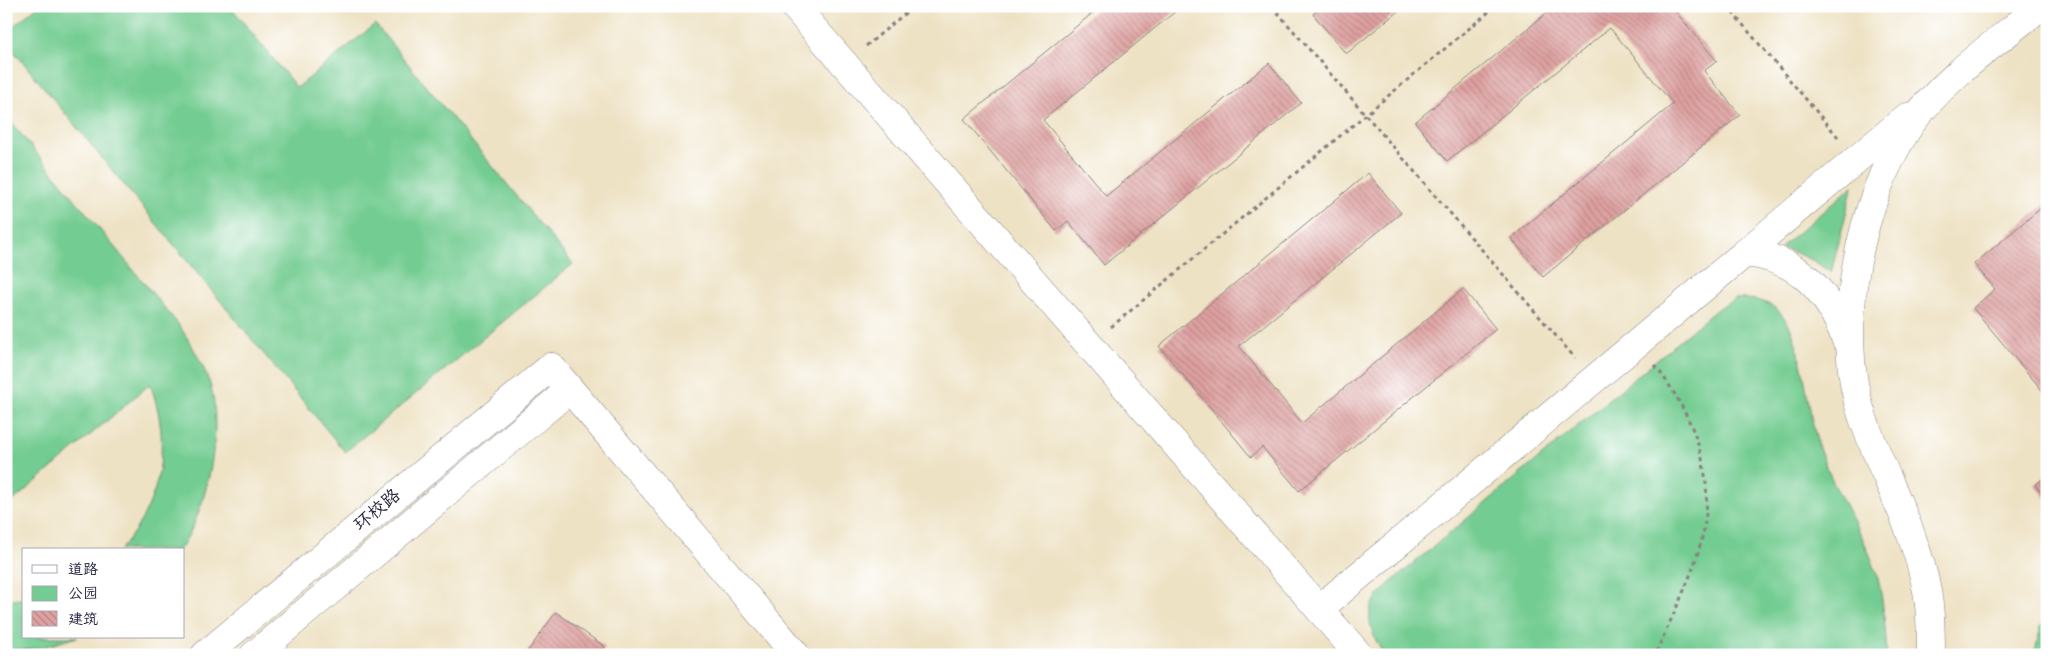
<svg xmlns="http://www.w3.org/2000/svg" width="2053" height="661" viewBox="0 0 2053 661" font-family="'Indie Flower','LXGW WenKai TC',sans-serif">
<defs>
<pattern id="building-back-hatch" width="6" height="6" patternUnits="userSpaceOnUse" patternTransform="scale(1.25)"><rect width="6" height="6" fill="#dfa1a0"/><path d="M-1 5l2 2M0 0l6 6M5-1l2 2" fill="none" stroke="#b48384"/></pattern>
</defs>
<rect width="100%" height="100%" fill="#fff"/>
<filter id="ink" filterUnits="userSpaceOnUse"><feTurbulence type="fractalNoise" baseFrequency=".02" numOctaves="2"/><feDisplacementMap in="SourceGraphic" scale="10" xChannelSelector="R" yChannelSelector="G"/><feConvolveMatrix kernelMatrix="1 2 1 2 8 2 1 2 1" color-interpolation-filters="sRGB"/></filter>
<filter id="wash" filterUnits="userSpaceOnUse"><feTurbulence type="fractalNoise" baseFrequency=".0096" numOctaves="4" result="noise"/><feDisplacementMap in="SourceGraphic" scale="20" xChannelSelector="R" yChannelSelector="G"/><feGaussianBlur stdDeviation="1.12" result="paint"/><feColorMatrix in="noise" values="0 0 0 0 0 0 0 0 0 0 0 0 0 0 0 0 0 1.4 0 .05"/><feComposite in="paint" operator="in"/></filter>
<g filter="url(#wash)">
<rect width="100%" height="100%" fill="#eee2c4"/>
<!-- green -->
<g fill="#73cc91" stroke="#4a7766">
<polygon points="38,6 230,6 297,88 375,24 573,264 345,452 6,42 6,32"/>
<path d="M6,116L178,324C191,343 202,362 210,384C224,428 207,514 179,550H120C162,502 172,443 150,384L6,507Z"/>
<polygon points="1853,186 1831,273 1814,261 1781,247"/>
<path d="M1735,299C1755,298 1773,301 1785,319C1791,326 1794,338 1797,347C1807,381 1809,417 1820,451C1835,494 1864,531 1877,575C1884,601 1885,629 1887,655H1384C1375,640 1364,620 1373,603C1377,596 1384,590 1389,584L1717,309Z"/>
<path d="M24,599V637H77C54,644 30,652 6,650V600Z"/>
<polygon points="2047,618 2047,655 2034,655 2041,627"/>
</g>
<g id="blocks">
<!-- building -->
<g fill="url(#building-back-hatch)">
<polygon points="1101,6 1182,6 1043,120 1106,196 1269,63 1301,103 1104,265 1068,221 1056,231 964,119"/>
<polygon points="1323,6 1404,6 1346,54 1313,14"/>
<polygon points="1555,6 1671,6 1717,61 1704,71 1740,115 1543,277 1511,238 1673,104 1610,28 1447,161 1415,122"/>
<polygon points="1368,173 1401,213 1239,346 1302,423 1463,289 1496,329 1299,491 1262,447 1251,457 1159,346"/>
<polygon points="2047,203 2047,396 1973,308 1995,289 1974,264"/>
<polygon points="2047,475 2047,499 2035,485"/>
<polygon points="556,612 605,647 600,655 525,655"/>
</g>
</g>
</g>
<g filter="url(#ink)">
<use href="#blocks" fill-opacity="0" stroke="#888280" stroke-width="1"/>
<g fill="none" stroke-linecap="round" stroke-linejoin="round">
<!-- minor casing -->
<g stroke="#888280" stroke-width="29">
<g id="minor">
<polyline points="794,6 1359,655"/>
<path d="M1846,340C1828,291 1799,258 1745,253L1907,117"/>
<polyline points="551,367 796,655"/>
<polyline points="1319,609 1745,253"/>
<path d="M1931,655C1931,634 1931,612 1927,591C1916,531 1883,475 1863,418C1832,333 1860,198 1910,125C1944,78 1996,43 2041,6"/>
</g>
</g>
<!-- tertiary casing -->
<g stroke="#888280" stroke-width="29">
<g id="tertiary">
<polyline points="205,655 551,367"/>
<polyline points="254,655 569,390"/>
</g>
</g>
<!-- path -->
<g stroke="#888280" stroke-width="3" stroke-dasharray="4 4" stroke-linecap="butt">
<polyline points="1272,6 1575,358"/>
<polyline points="1727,6 1838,137"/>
<polyline points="866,46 914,6"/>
<polyline points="1111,327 1496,6"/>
<path d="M1655,365C1694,417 1717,473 1702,538C1693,577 1671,618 1655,655"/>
</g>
<!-- minor -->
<use href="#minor" stroke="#fff" stroke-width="28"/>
<!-- tertiary -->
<use href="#tertiary" stroke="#fff" stroke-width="28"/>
</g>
</g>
<g text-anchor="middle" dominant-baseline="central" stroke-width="4" stroke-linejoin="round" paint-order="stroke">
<!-- street labels -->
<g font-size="18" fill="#22223b" stroke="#fff">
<text transform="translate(378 511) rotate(-40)">环校路</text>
</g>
</g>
<!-- margin -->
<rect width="2053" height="661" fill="none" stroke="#fff" stroke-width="25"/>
<!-- legend -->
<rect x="22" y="548" width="162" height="90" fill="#ffffff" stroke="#a7a7b1"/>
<rect x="32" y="565" width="25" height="8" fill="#ffffff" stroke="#a7a7b1"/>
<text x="68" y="574" font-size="15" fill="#22223b">道路</text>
<rect x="32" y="586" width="25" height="15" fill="#73cc91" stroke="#a7a7b1"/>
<text x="68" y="598" font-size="15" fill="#22223b">公园</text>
<rect x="32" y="611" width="25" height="15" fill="url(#building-back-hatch)" stroke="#a7a7b1"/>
<text x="68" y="624" font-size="15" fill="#22223b">建筑</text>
</svg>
